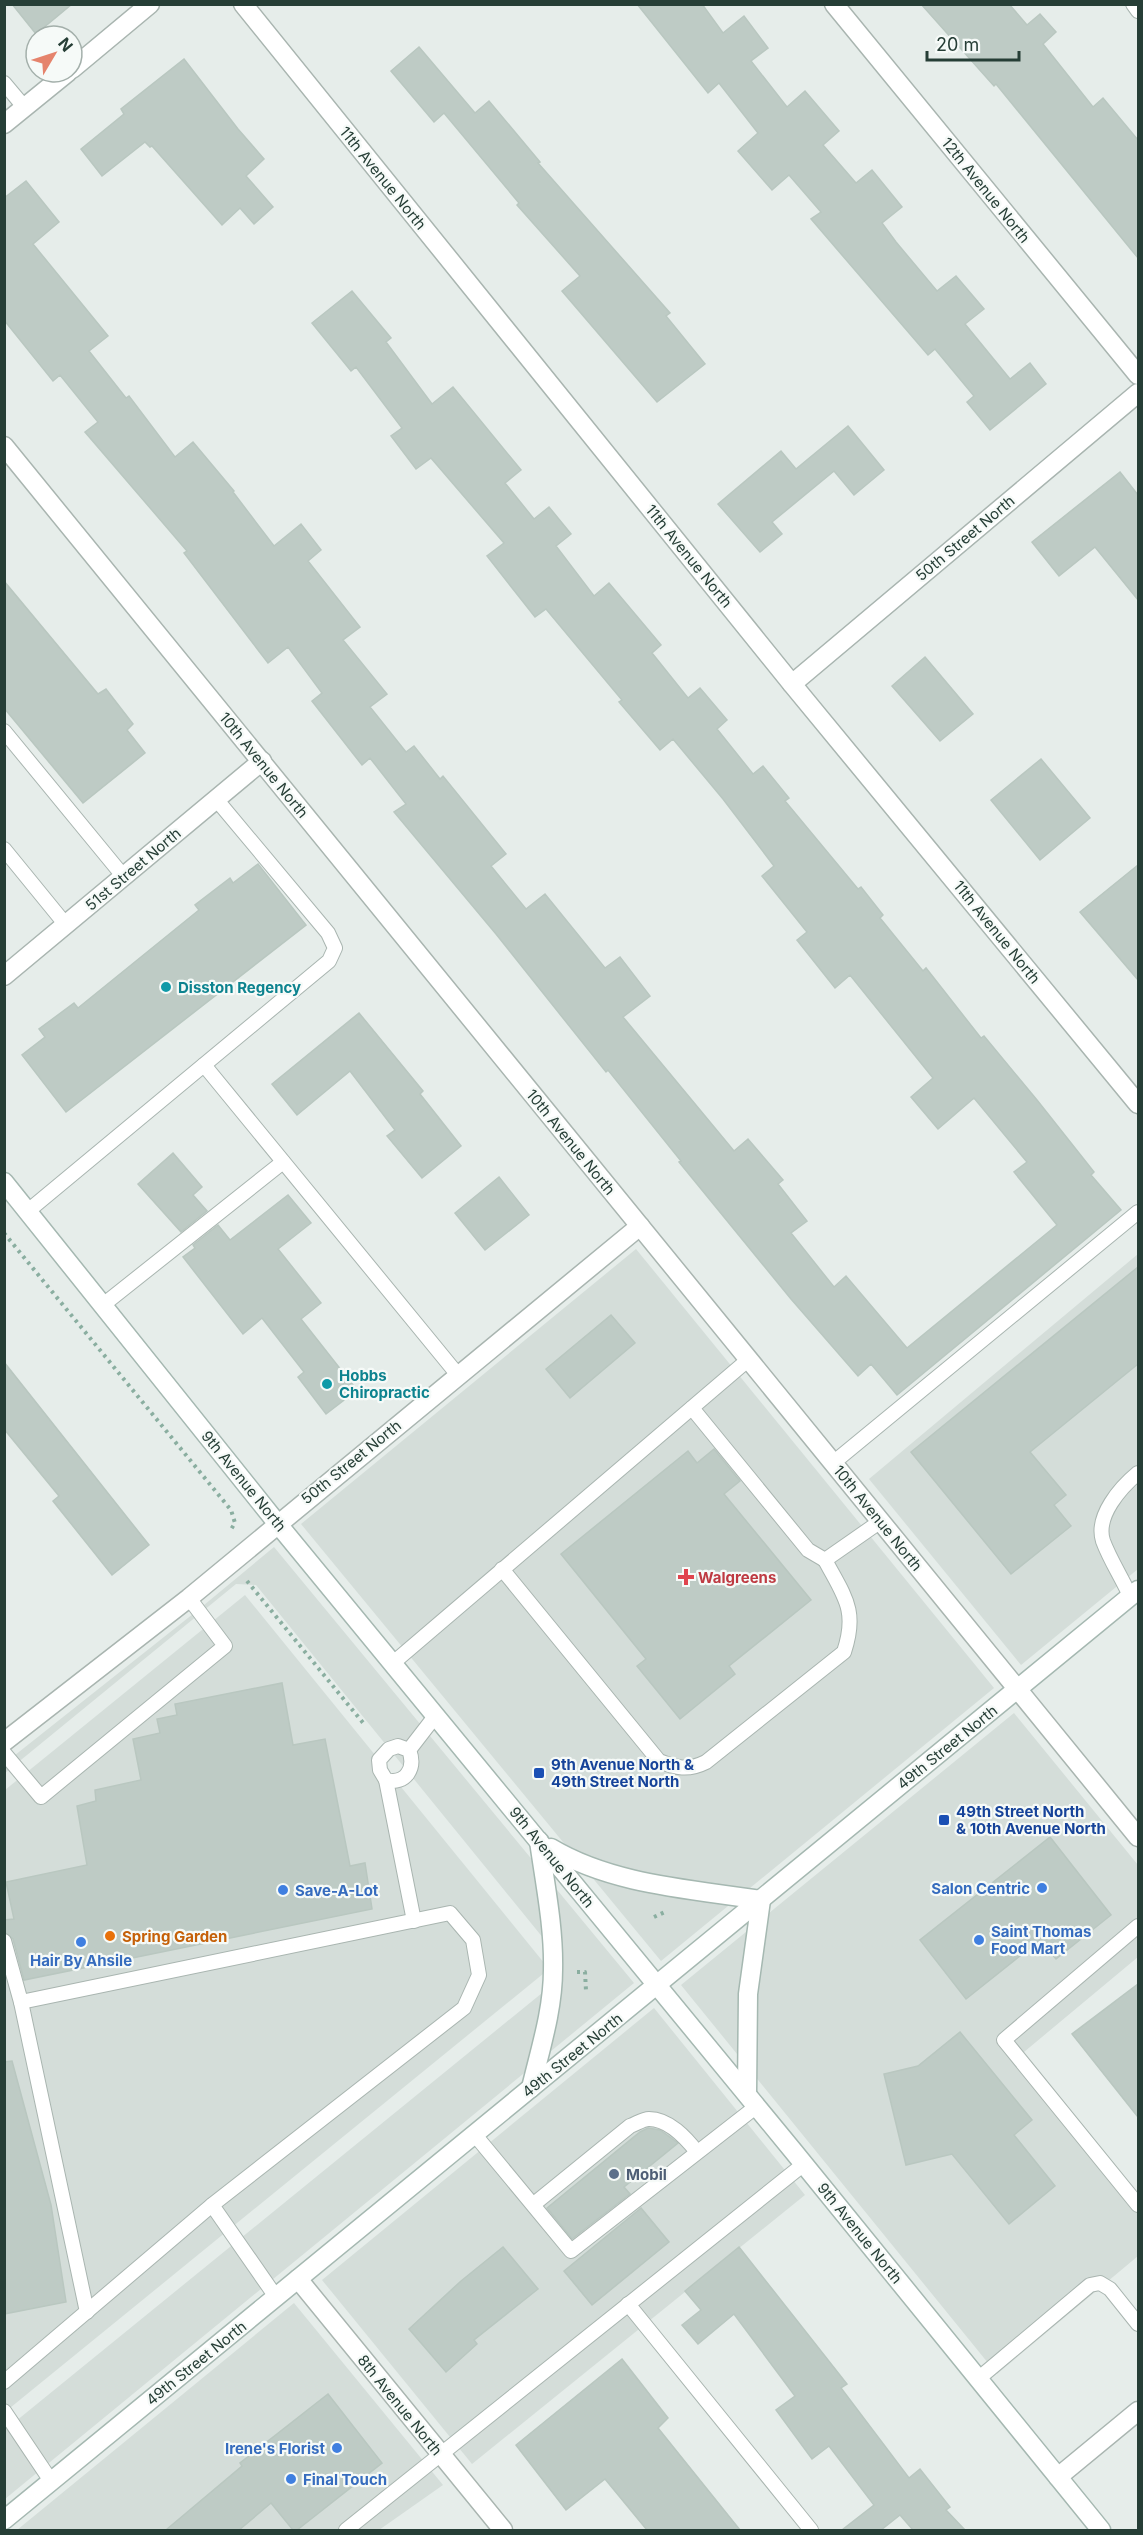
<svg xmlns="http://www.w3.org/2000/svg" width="1143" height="2535" viewBox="0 0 1143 2535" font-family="Inter,sans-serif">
<rect width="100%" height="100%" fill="#e6edea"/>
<!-- built -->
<g fill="#d4ddd9">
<polygon points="636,1249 994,1688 661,1961 301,1524"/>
<polygon points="1138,1254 1138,1569 1021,1665 869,1479"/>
<polygon points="274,1547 634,1983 5,2499 5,2430 558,1980 561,1960 256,1585 236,1584 5,1773 5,1763 198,1610"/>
<polygon points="245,1595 549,1969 5,2412 5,1790"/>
<polygon points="1014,1713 1138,1865 1138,1957 1018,2057 1138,2202 1138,2256 997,2374 681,1985"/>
<polygon points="654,2008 805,2195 472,2464 322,2280"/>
<polygon points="294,2303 443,2485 379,2530 17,2530"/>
</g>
<!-- building -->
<g fill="#becbc5" stroke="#b9c7c0" stroke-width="1.5">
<polygon points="12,4 72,4 36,34"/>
<polygon points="637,4 702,4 723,33 744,16 768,48 751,61 787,107 805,91 839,131 823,145 856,183 872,170 902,207 882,223 896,242 937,291 956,276 984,309 965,324 1010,379 1030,363 1046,384 990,430 967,402 974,396 935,349 928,355 811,219 821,212 789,175 772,190 738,151 758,133 719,83 708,93"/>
<polygon points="921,4 1009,4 1027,25 1040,14 1056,32 1043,44 1093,107 1103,98 1138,140 1138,258 996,84 994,86"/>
<polygon points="419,47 475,113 489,101 540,162 538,163 670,313 666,316 705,364 657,402 562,291 580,276 517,205 519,203 444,113 434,122 391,71"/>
<polygon points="184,59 238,129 264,159 246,176 273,207 254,224 240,208 222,225 152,146 150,147 145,142 102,176 81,149 124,114 121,109"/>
<polygon points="26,181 59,222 33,244 108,336 89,351 126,398 129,396 175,457 193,442 234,491 233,492 274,546 301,524 321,550 308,561 360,627 343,640 387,694 370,707 406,752 414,746 440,779 443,776 506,854 491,866 526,909 545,894 605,968 620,957 650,996 623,1017 734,1151 748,1139 783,1180 778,1184 807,1221 791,1233 834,1287 846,1276 907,1348 1057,1225 1014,1172 1027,1162 974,1098 938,1129 911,1097 933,1078 850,975 835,988 797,940 807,932 762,876 774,866 723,799 673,739 660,750 619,702 622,700 546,609 535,617 487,556 504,543 431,458 416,469 391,436 402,428 356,367 351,371 312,323 352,291 391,338 386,342 432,404 453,387 521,470 505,483 534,519 549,507 571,534 556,546 594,596 609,583 661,645 652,653 688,698 700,688 727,720 717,729 753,774 763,766 789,798 785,801 858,889 861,887 883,915 880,918 923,971 926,968 981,1038 984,1036 1037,1100 1094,1172 1091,1175 1121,1210 897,1395 871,1364 858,1376 791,1299 679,1162 681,1161 608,1070 606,1072 496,934 394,812 406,804 370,758 362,765 312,701 322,693 288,647 268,663 184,553 187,551 85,432 98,422 60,375 53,381 4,320 4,198"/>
<polygon points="848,426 884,470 854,495 834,471 772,522 782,534 760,552 718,504 781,451 796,469"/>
<polygon points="1120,472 1138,495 1138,600 1095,547 1059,576 1032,542"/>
<polygon points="4,581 98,694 106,689 133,724 127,730 145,753 83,803 4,708"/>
<polygon points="925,657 973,714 940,741 892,686"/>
<polygon points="1041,759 1090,818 1040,860 991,800"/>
<polygon points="258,864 306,925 66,1112 22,1055 45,1037 39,1029 74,1003 78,1008 199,910 195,905 230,878 233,883"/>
<polygon points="1138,865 1138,980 1080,912"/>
<polygon points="359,1013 423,1091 420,1094 461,1146 422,1178 387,1136 395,1130 350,1071 297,1115 272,1084"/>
<polygon points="173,1153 202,1187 193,1195 207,1211 181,1232 138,1184"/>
<polygon points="499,1177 529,1215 485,1250 455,1213"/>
<polygon points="288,1195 311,1223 278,1249 321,1303 301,1319 357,1390 326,1414 298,1377 304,1372 262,1318 243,1334 183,1257 195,1248 193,1245 218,1225 230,1240"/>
<polygon points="1138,1267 1138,1364 1030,1452 1066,1495 1054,1505 1071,1526 1011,1574 911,1452"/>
<polygon points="611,1315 635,1343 570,1398 546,1369"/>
<polygon points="4,1362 149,1545 112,1575 53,1501 59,1496 4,1429"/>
<polygon points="714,1449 740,1481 724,1494 811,1600 729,1666 735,1674 680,1719 637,1666 646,1659 561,1554 688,1451 697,1463"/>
<polygon points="282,1683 293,1745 325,1739 350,1866 365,1863 372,1909 24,1980 13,1939 4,1932 4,1920 14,1919 6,1882 87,1865 77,1806 96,1801 95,1790 141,1780 133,1739 160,1733 157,1719 177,1715 175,1704"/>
<polygon points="1050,1837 1111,1915 1056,1959 1040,1940 966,1999 920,1940"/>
<polygon points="1138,1984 1138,2117 1072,2034"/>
<polygon points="960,2032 1032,2120 1014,2135 1055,2186 1009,2224 952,2154 906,2165 884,2074 918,2066"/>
<polygon points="12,2061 51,2205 66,2302 4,2314 4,2062"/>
<polygon points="648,2128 660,2130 678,2143 624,2187 630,2194 572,2239 547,2208 640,2132"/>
<polygon points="641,2208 669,2242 592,2305 564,2271"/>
<polygon points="503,2247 538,2289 474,2340 477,2344 446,2372 409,2329 461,2281"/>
<polygon points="739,2247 847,2384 841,2388 909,2478 920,2469 950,2507 946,2510 965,2530 913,2530 900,2515 881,2530 842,2530 874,2505 829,2446 812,2459 776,2410 795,2396 734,2314 698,2344 682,2325 701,2310 685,2291"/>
<polygon points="622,2359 668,2418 658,2428 740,2530 647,2530 605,2479 566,2510 516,2445"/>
<polygon points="328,2394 382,2463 297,2530 293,2530 271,2503 239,2530 166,2530 242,2466 240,2463"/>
</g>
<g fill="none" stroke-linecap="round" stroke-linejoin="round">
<!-- lane casing -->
<g stroke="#a9b5b0" stroke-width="16">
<g id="lane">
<polyline points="1133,4 1138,11"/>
<polyline points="4,83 25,108"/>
<polyline points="4,731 124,877"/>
<polyline points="4,849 66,925"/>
<polyline points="204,1065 458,1375"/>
<polyline points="28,1211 329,961 335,948 328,933 216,799"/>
<polyline points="103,1305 283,1162"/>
<polyline points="692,1408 808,1550 825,1560 881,1521"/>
<polyline points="833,1463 1138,1212"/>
<path d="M502,1569L659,1761C676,1768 688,1771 706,1762L844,1652C858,1610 844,1596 825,1560"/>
<path d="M1130,1596C1122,1578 1110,1560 1103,1541C1095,1516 1121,1487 1138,1473"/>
<polyline points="393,1663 749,1359"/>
<path d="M398,1746L409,1750C416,1768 406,1785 386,1780L380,1770L379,1760L389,1749Z"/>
<polyline points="409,1750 436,1715"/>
<polyline points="4,1753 41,1797 225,1646 189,1598"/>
<polyline points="386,1780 414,1921"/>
<polyline points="1138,1926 1004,2040 1138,2205"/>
<polyline points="4,1941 21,2002 450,1913 473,1940 479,1975 464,2008 212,2205 276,2297"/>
<polyline points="21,2002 87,2312"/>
<polyline points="475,2135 571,2251 757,2106"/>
<path d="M534,2204L630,2126C636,2124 643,2119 649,2119C669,2119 686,2138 697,2152"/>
<polyline points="628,2304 811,2530"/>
<polyline points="978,2379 1090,2285 1100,2283 1110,2289 1138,2324"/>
<polyline points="4,2382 212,2205"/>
<polyline points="4,2411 51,2481"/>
<polyline points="346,2530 804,2164"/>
</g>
</g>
<!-- street casing -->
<g stroke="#a9b5b0" stroke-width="21">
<g id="street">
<polyline points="243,4 792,684 1138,1104"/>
<polyline points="834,4 1138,375"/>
<polyline points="72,69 150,4"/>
<polyline points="4,124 68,72"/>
<polyline points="4,446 1138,1837"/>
<polyline points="792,684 1138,393"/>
<polyline points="4,976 262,761"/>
<polyline points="4,1742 189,1598 640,1226"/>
<polyline points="298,2279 503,2530"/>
<polyline points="1058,2477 1138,2411"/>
</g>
</g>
<!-- secondary casing -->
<g stroke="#a5b8b1" stroke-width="21">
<g id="secondary">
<polyline points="4,1182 277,1523 794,2152 1101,2530"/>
<path d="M551,1848C613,1885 691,1889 761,1900"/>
<path d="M531,2088C540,2050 553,2010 553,1970C554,1927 545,1884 539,1841"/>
<polyline points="747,2094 748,1994 761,1900"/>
<polyline points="4,2520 1138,1590"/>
</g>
</g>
<!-- path -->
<g stroke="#8aaea0" stroke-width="4" stroke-dasharray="3 4.5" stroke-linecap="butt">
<polyline points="4,1233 231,1510 235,1523 230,1531"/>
<polyline points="247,1581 364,1724"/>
<polyline points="654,1917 667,1911"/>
<polyline points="577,1972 585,1972 586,1991"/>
</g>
<!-- lane -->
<use href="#lane" stroke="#fff" stroke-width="14"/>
<!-- street -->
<use href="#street" stroke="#fff" stroke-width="18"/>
<!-- secondary -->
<use href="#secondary" stroke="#fff" stroke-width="18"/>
</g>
<!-- markers -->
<g fill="#0f9aa8" stroke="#f6faf8" stroke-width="2">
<circle cx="166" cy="987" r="6"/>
<circle cx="327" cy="1384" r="6"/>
</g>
<path fill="#e0444e" stroke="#f6faf8" stroke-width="2" d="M683 1568h6v6h6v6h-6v6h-6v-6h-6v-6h6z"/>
<g fill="#1a4fb4" stroke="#f6faf8" stroke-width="2">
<rect x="533" y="1767" width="12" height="12" rx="3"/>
<rect x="938" y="1814" width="12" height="12" rx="3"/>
</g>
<g fill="#3f7fe0" stroke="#f6faf8" stroke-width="2">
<circle cx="1042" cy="1888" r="6"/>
<circle cx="283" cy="1890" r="6"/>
<circle cx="979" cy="1940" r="6"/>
<circle cx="81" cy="1942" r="6"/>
<circle cx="337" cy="2448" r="6"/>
<circle cx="291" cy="2479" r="6"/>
</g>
<circle fill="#e8710a" stroke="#f6faf8" stroke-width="2" cx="110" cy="1936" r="6"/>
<circle fill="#5c6f8a" stroke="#f6faf8" stroke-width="2" cx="614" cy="2174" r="6"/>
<g text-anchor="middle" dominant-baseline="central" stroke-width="4.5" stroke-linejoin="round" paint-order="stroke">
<!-- street labels -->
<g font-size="15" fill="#263e36" stroke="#f6faf8">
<text transform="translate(383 178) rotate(51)">11th Avenue North</text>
<text transform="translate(986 190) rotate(51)">12th Avenue North</text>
<text transform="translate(965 538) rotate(-40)">50th Street North</text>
<text transform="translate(689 556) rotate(51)">11th Avenue North</text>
<text transform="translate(264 765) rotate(51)">10th Avenue North</text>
<text transform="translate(133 869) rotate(-40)">51st Street North</text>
<text transform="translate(997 932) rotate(51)">11th Avenue North</text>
<text transform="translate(571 1142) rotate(51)">10th Avenue North</text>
<text transform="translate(351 1462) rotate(-39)">50th Street North</text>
<text transform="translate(244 1481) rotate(51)">9th Avenue North</text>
<text transform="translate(878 1518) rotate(51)">10th Avenue North</text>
<text transform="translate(947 1747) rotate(-39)">49th Street North</text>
<text transform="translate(552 1857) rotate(51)">9th Avenue North</text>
<text transform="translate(572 2055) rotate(-39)">49th Street North</text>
<text transform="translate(860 2233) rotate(51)">9th Avenue North</text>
<text transform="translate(196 2363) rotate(-39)">49th Street North</text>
<text transform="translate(400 2405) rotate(51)">8th Avenue North</text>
</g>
<!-- culture labels -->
<g font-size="15" font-weight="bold" fill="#0d838f" stroke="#f6faf8" text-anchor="start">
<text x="178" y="987">Disston Regency</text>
<text x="339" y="1375">Hobbs<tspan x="339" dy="17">Chiropractic</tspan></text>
</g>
<!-- health labels -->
<g font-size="15" font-weight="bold" fill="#be3a42" stroke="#f6faf8" text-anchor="start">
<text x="698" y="1577">Walgreens</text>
</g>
<!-- transit labels -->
<g font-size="15" font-weight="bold" fill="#164399" stroke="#f6faf8" text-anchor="start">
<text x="551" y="1764">9th Avenue North &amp;<tspan x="551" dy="17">49th Street North</tspan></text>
<text x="956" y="1811">49th Street North<tspan x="956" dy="17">&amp; 10th Avenue North</tspan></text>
</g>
<!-- shop labels -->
<g font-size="15" font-weight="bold" fill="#366cbe" stroke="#f6faf8" text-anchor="start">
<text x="1030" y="1888" text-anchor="end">Salon Centric</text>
<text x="295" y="1890">Save-A-Lot</text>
<text x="991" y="1931">Saint Thomas<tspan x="991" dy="17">Food Mart</tspan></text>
<text x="81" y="1960" text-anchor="middle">Hair By Ahsile</text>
<text x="325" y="2448" text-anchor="end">Irene's Florist</text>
<text x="303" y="2479">Final Touch</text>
</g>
<!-- food labels -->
<g font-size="15" font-weight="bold" fill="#c56008" stroke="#f6faf8" text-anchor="start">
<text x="122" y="1936">Spring Garden</text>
</g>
<!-- service labels -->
<g font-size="15" font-weight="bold" fill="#4e5e75" stroke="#f6faf8" text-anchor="start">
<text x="626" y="2174">Mobil</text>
</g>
</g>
<!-- border -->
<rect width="1143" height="2535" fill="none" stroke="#263e36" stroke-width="12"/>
<!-- north arrow -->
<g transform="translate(54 54) rotate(51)"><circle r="28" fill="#f6faf8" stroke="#a3afaa" stroke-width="1.5"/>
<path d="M0-4.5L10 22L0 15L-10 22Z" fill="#e5836c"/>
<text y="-9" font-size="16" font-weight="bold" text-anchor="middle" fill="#263e36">N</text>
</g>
<!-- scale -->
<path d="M927 51v9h92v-9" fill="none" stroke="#263e36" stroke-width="3"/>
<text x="936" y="51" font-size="18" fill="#263e36" stroke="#f6faf8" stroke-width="4.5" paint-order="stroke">20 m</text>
</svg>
